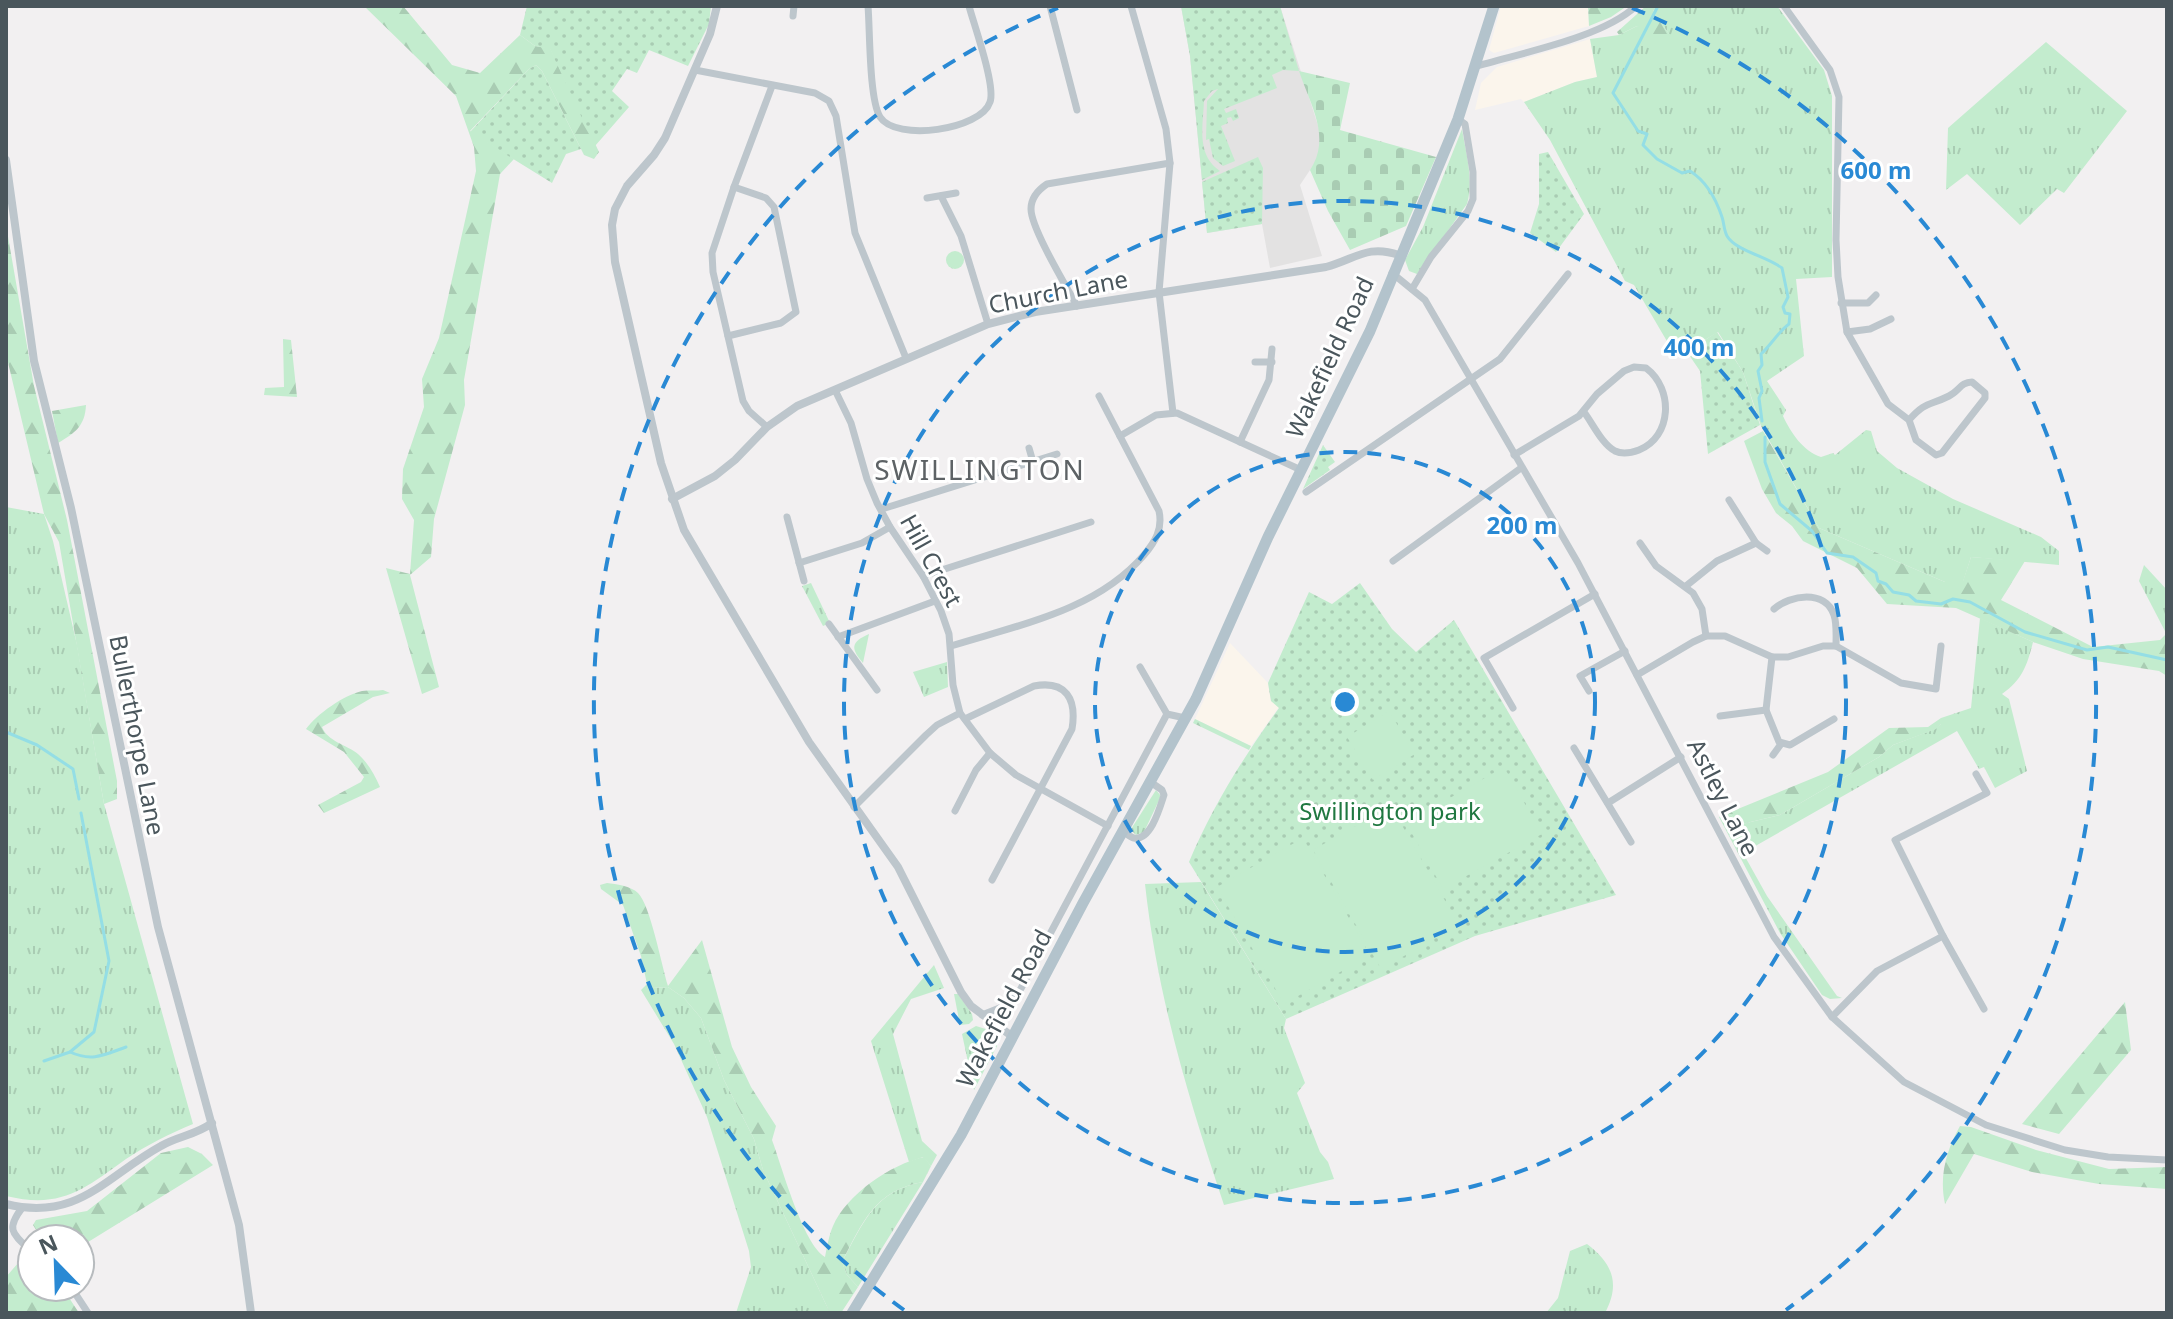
<svg xmlns="http://www.w3.org/2000/svg" width="2173" height="1319" viewBox="0 0 2173 1319" font-family="'Noto Sans',sans-serif">
<defs>
<pattern id="grass-tufts" width="24" height="20" patternUnits="userSpaceOnUse" patternTransform="scale(2)"><rect width="24" height="20" fill="#c3ecce"/><path d="M3 7l-1-3M5 7V3M7 7l1-3M15 17l-1-3M17 17v-4M19 17l1-3" fill="none" stroke="#a9ccb3"/></pattern>
<pattern id="forest-firs" width="22" height="20" patternUnits="userSpaceOnUse" patternTransform="scale(2)"><rect width="22" height="20" fill="#c3ecce"/><path d="M5 1l3.5 6h-7zM16 11l3.5 6h-7z" fill="#a9ccb3"/></pattern>
<pattern id="cemetery-stones" width="16" height="16" patternUnits="userSpaceOnUse" patternTransform="scale(2)"><rect width="16" height="16" fill="#c3ecce"/><path d="M2 7V4a2 2 0 0 1 4 0v3zM10 15v-3a2 2 0 0 1 4 0v3z" fill="#a9ccb3"/></pattern>
<pattern id="park-dots" width="8" height="8" patternUnits="userSpaceOnUse" patternTransform="scale(2)"><rect width="8" height="8" fill="#c3ecce"/><path d="M2 2h.1M6 6h.1" fill="none" stroke="#a9ccb3" stroke-width="1.8" stroke-linecap="round"/></pattern>
</defs>
<rect width="100%" height="100%" fill="#f2f0f1"/>
<!-- commercial -->
<g fill="#fbf5ec">
<polygon points="1501,6 1588,6 1589,26 1494,53 1489,50"/>
<polygon points="1590,39 1597,77 1575,82 1524,102 1521,99 1475,110 1481,83 1497,67"/>
<polygon points="1230,643 1268,683 1271,701 1279,707 1251,746 1195,719"/>
</g>
<!-- education -->
<polygon fill="#e3e2e2" points="1181,6 1280,6 1321,135 1321,148 1316,161 1300,185 1322,256 1270,268 1262,224 1207,233 1190,56"/>
<!-- grass -->
<g fill="url(#grass-tufts)">
<path d="M1657,6H1777L1824,70L1832,96V277L1796,279L1804,356L1767,381L1786,410L1783,416C1791,433 1803,451 1821,457L1833,453L1835,455L1866,430L1871,431L1877,451L1897,468L1953,499L2041,537L2059,551V565L1971,557L1963,582H1945L1819,528L1761,426L1743,372L1718,332L1680,355L1668,343L1634,285L1625,281L1550,140L1524,102L1575,82L1597,77L1590,39L1619,35L1637,26L1669,34L1653,11Z"/>
<polygon points="2046,42 2127,111 2064,193 2057,189 2020,225 1967,174 1946,190 1948,128"/>
<path d="M1462,129C1466,153 1474,180 1467,204L1417,274L1409,271L1405,260L1423,227Z"/>
<circle cx="955" cy="260" r="9"/>
<path d="M6,507L44,514L53,541L77,645L104,804L193,1124C169,1134 147,1145 126,1159C83,1190 61,1209 6,1196Z"/>
<polygon points="2144,565 2167,590 2167,635 2139,581"/>
<polygon points="811,583 830,623 823,626 802,586"/>
<path d="M1980,618L2033,642C2027,666 2022,680 2002,694L2009,699L2027,771L1995,788L1984,767L1979,769L1957,731L1743,853L1767,896L1837,996L1842,998L1830,999L1822,995L1780,933L1719,817L1728,813L1742,824L1780,815L1879,757L1893,745L1935,729L1941,724V718L1971,708Z"/>
<path d="M869,634L863,663C850,648 851,642 869,634Z"/>
<polygon points="947,662 948,687 924,697 913,672"/>
<polygon points="1156,790 1161,796 1144,832 1136,835 1131,830 1133,826"/>
<path d="M1201,882L1286,1019L1284,1028L1305,1083L1297,1093L1320,1152L1328,1162L1334,1179L1224,1205C1189,1100 1157,995 1145,884Z"/>
<polygon points="934,965 944,988 911,999 893,1034 922,1141 937,1155 931,1166 923,1157 909,1162 871,1041"/>
<polygon points="647,984 652,988 668,987 684,998 701,1018 724,1080 754,1139 763,1170 830,1313 736,1313 751,1267 749,1251 707,1117 674,1044 641,990"/>
<polygon points="954,994 958,994 972,1014 973,1020 969,1024 960,1025"/>
<polygon points="976,1026 992,1031 997,1046 974,1090 962,1034"/>
<path d="M923,1182L858,1287L847,1275L842,1262C863,1223 875,1190 923,1182Z"/>
<path d="M1587,1244C1612,1263 1621,1283 1605,1313H1546L1558,1298L1570,1251Z"/>
</g>
<!-- forest -->
<g fill="url(#forest-firs)">
<polygon points="364,6 403,6 452,65 480,73 520,35 535,46 550,48 599,152 594,159 584,155 542,71 536,65 529,69 470,131 514,159 500,174 464,380 465,405 434,519 431,557 410,575 439,687 422,694 386,568 410,574 414,520 402,499 403,469 424,407 422,379 439,338 476,171 474,147 456,96"/>
<polygon points="1588,6 1627,6 1611,17 1589,26"/>
<polygon points="1646,6 1657,6 1653,11 1669,34 1667,46 1637,26 1619,35 1617,32"/>
<polygon points="6,225 34,386 67,520 117,781 117,799 104,804 59,542 44,514 6,354"/>
<polygon points="283,339 291,340 297,397 264,395 265,388 284,387"/>
<path d="M86,405C85,426 75,433 58,443L52,411Z"/>
<polygon points="1763,431 1819,528 1945,582 1963,581 1971,557 2025,561 2001,600 2093,647 2160,640 2166,634 2167,676 2159,671 2083,659 2033,642 1956,608 1887,604 1857,568 1803,541 1792,526 1776,513 1762,489 1744,441"/>
<path d="M383,690L390,693L373,697L322,727C327,741 347,745 358,754C369,764 374,774 380,787L324,813L318,805L361,782L364,777L344,752L306,729C317,714 344,695 362,691C369,690 377,691 383,690Z"/>
<polygon points="1941,718 1941,724 1936,729 1893,745 1879,757 1780,815 1742,824 1728,813 1828,772 1889,728 1928,727"/>
<polygon points="1195,719 1251,746 1249,750 1193,723"/>
<path d="M607,883C616,884 631,886 638,893C650,904 662,967 668,986L702,940L732,1047L751,1087L776,1126L772,1140C782,1167 803,1244 825,1257C827,1247 829,1235 833,1226C846,1195 891,1164 924,1157L931,1166L923,1182C875,1190 862,1223 842,1262L847,1275L858,1287L841,1313H830L763,1170L754,1139L724,1080L701,1018L684,998L668,987L652,988L647,984L641,956L623,905L601,889L600,885Z"/>
<polygon points="2125,1002 2131,1050 2059,1134 2022,1124"/>
<path d="M1960,1126L1971,1127L2036,1150L2109,1169L2167,1167V1189L2099,1184L2032,1172L1974,1154L1945,1204C1939,1176 1946,1151 1960,1126Z"/>
<polygon points="188,1147 202,1154 213,1165 80,1247 80,1239 42,1239 33,1225 36,1220 87,1211 161,1153"/>
<polygon points="25,1255 32,1261 32,1287 62,1287 79,1313 6,1313 6,1277"/>
</g>
<!-- cemetery -->
<path fill="url(#cemetery-stones)" d="M1299,71L1350,83L1340,130L1436,157L1406,226L1350,250L1328,211L1310,170C1332,138 1310,104 1299,71Z"/>
<!-- park -->
<g fill="url(#park-dots)">
<polygon points="527,6 711,6 709,24 688,66 649,50 637,73 627,69 612,91 629,107 595,146 550,49 535,46 520,35"/>
<path d="M1181,6H1280L1299,71L1283,70L1272,75L1277,88L1224,109L1226,113L1236,109L1239,118L1233,121L1231,117L1227,118L1228,123L1221,126L1235,161L1223,166L1213,158L1209,139L1206,140L1207,101L1218,89L1212,91L1204,101C1203,126 1196,155 1220,171L1202,180L1190,56Z"/>
<polygon points="536,65 542,71 581,149 566,154 552,183 470,132 529,69"/>
<polygon points="1548,152 1584,214 1556,252 1530,233 1539,204 1539,154"/>
<polygon points="1258,157 1263,168 1262,224 1207,233 1202,182"/>
<polygon points="1717,332 1743,372 1760,425 1708,454 1700,371 1687,352"/>
<polygon points="1323,445 1335,462 1328,467 1330,470 1303,489"/>
<path d="M1360,583L1392,629L1416,652L1454,620L1616,895L1475,936L1286,1019L1189,862C1213,805 1243,758 1279,708L1271,701L1268,683L1309,592L1332,604Z"/>
</g>
<!-- pitch -->
<g fill="#c3ecce">
<polygon points="1389,711 1415,754 1373,780 1347,737"/>
<polygon points="1504,767 1542,834 1443,889 1406,823"/>
<polygon points="1391,806 1459,925 1381,969 1313,850"/>
<polygon points="1303,838 1370,955 1284,1004 1217,887"/>
</g>
<g fill="none" stroke-linecap="round" stroke-linejoin="round">
<!-- stream -->
<g stroke="#94dee5" stroke-width="3">
<path d="M1657,8L1613,93L1638,131L1647,134L1643,145L1657,159L1682,173L1690,171C1706,181 1716,199 1722,217C1724,223 1724,231 1727,236C1736,251 1766,256 1782,268L1788,297L1783,307L1785,313L1790,314L1789,324C1779,331 1771,345 1761,354L1762,365L1758,371L1762,391L1759,398L1762,421"/>
<polyline points="1765,437 1765,462 1780,504 1812,531 1827,553 1853,557 1876,573 1878,581 1886,584 1893,592 1909,595 1916,601 1941,604 1953,599 1970,602 2025,632 2087,650 2108,647 2167,660"/>
<polyline points="6,732 37,745 73,769 79,799"/>
<path d="M70,1052C92,1062 104,1055 126,1047"/>
<polyline points="44,1061 70,1052 94,1032 109,961 81,813"/>
</g>
<!-- minor -->
<g stroke="#bdc6cc" stroke-width="7">
<path d="M868,6C870,30 869,99 880,117C896,142 981,130 990,102C996,86 974,25 969,6"/>
<polyline points="1050,6 1077,110"/>
<polyline points="1131,6 1166,129 1170,163 1159,292 1173,413"/>
<path d="M1784,6L1830,70L1839,97L1836,240L1838,277L1847,332L1888,404L1909,420L1916,440L1936,455L1942,453L1985,398V393L1972,382C1961,382 1959,391 1949,396C1929,406 1926,401 1909,420"/>
<polyline points="793,16 794,6"/>
<path d="M1474,67C1520,53 1602,38 1636,6"/>
<polyline points="695,70 815,93 829,101 836,116 855,233 906,358"/>
<polyline points="941,196 961,236 988,324"/>
<polyline points="927,198 956,193"/>
<polyline points="1392,273 1425,300 1578,563 1774,937 1832,1017 1904,1082 1986,1125 2065,1150 2108,1157 2167,1160"/>
<polyline points="1412,289 1431,257 1468,211 1473,199 1473,172 1465,124 1458,119"/>
<polyline points="1841,303 1868,303 1876,295"/>
<path d="M1077,306C1066,286 1031,228 1031,209C1031,198 1038,190 1047,184L1170,163"/>
<polyline points="1847,332 1870,329 1891,319"/>
<polyline points="728,336 781,323 796,312 774,207 766,198 734,187"/>
<polyline points="1255,362 1272,362"/>
<polyline points="835,390 851,423 867,479 877,503 890,527 923,576 941,611 949,634 953,685 960,713 990,753 1016,775 1108,826"/>
<polyline points="767,427 749,411 743,401 713,272 712,253 734,187 772,86"/>
<polyline points="1120,436 1156,415 1177,413 1301,470"/>
<polyline points="1240,442 1269,380 1272,349"/>
<polyline points="1029,448 1033,462"/>
<path d="M1514,455L1579,416L1597,394L1624,371L1634,367L1646,368C1674,389 1672,437 1639,450C1631,453 1623,455 1615,451C1602,444 1593,424 1584,412"/>
<polyline points="1306,492 1500,359 1568,274"/>
<polyline points="882,509 1057,454"/>
<polyline points="787,517 804,581"/>
<polyline points="1640,543 1656,566 1693,593 1702,609 1706,636"/>
<polyline points="1756,543 1767,551"/>
<polyline points="1393,561 1521,468"/>
<polyline points="799,563 862,543 890,527"/>
<polyline points="923,576 1091,522"/>
<polyline points="1686,586 1717,561 1756,543 1729,500"/>
<path d="M1774,609C1790,595 1825,589 1834,615C1837,624 1836,636 1836,646"/>
<polyline points="829,624 877,690"/>
<polyline points="838,637 935,601"/>
<path d="M951,646C1018,625 1096,611 1144,555C1155,542 1163,529 1159,511L1099,396"/>
<polyline points="1772,657 1766,710 1779,742 1790,745 1834,719"/>
<polyline points="1140,667 1167,714 1185,718"/>
<polyline points="1637,675 1693,642 1706,636 1725,636 1772,657 1788,657 1823,646 1836,646 1901,683 1936,689 1941,646"/>
<polyline points="1589,691 1580,676 1625,651"/>
<polyline points="1513,708 1484,658 1595,594"/>
<polyline points="1720,716 1766,710"/>
<path d="M965,719L1034,686C1066,680 1077,699 1072,729L992,880"/>
<polyline points="1574,748 1631,842"/>
<polyline points="1773,755 1781,744"/>
<polyline points="1608,803 1681,757"/>
<polyline points="854,807 926,735 937,725 960,713"/>
<polyline points="955,811 976,770 990,753"/>
<path d="M1122,831C1126,833 1130,837 1134,838C1151,841 1160,807 1164,795L1162,790L1149,781"/>
<polyline points="1943,936 1984,1009"/>
<polyline points="982,1015 1002,1007 1018,994 1167,714"/>
<polyline points="1832,1017 1877,971 1943,936 1895,840 1987,793 1976,774"/>
<path d="M22,1208C5,1230 13,1234 32,1252"/>
<polyline points="71,1287 88,1313"/>
</g>
<!-- tertiary -->
<g stroke="#bdc6cc" stroke-width="8">
<polyline points="717,6 710,34 665,138 654,155 627,186 615,209 612,225 615,262 661,463 684,530 809,742 898,867 961,992 971,1006 1013,1037"/>
<polyline points="6,160 34,361 71,508 158,927 239,1225 251,1313"/>
<path d="M672,499L715,476L735,460L767,427L797,406L988,324L1035,312L1326,267C1356,259 1367,244 1399,255"/>
<path d="M6,1204C78,1222 106,1176 161,1146C178,1136 196,1135 212,1123"/>
</g>
<!-- primary -->
<polyline stroke="#b3c3cc" stroke-width="11" points="852,1313 961,1135 1083,903 1196,699 1268,537 1370,331 1458,119 1494,6"/>
</g>
<!-- distance rings -->
<g fill="none" stroke="#2989d4" stroke-width="4" stroke-dasharray="14 10">
<circle cx="1345" cy="702" r="250"/>
<circle cx="1345" cy="702" r="501"/>
<path d="M904 1310A751 751 0 0 1 1058 8M1632 8A751 751 0 0 1 1786 1310"/>
</g>
<g text-anchor="middle" dominant-baseline="central" stroke-width="6" stroke-linejoin="round" paint-order="stroke">
<!-- street labels -->
<g font-size="24" fill="#4a565c" stroke="#fff">
<text transform="translate(1058 291) rotate(-11)">Church Lane</text>
<text transform="translate(1329 357) rotate(-65)">Wakefield Road</text>
<text transform="translate(932 560) rotate(61)">Hill Crest</text>
<text transform="translate(138 735) rotate(79)">Bullerthorpe Lane</text>
<text transform="translate(1724 797) rotate(63)">Astley Lane</text>
<text transform="translate(1003 1008) rotate(-62)">Wakefield Road</text>
</g>
<!-- park labels -->
<g font-size="24" fill="#207841" stroke="#fff">
<text x="1390" y="810">Swillington park</text>
</g>
<!-- quarter labels -->
<g font-size="28" letter-spacing="2" fill="#5d6265" stroke="#fff">
<text x="980" y="469">SWILLINGTON</text>
</g>
</g>
<circle cx="1345" cy="702" r="12" fill="#2989d4" stroke="#fff" stroke-width="4"/>
<g font-size="24" text-anchor="middle" font-weight="bold" fill="#2989d4" stroke="#fff" stroke-width="6" stroke-linejoin="round" paint-order="stroke">
<text x="1876" y="179">600 m</text>
<text x="1699" y="356">400 m</text>
<text x="1522" y="534">200 m</text>
</g>
<!-- border -->
<rect width="2173" height="1319" fill="none" stroke="#4a565c" stroke-width="16"/>
<!-- north arrow -->
<g transform="translate(56 1263) rotate(337)"><circle r="38" fill="#ffffff" stroke="#b7bbbe" stroke-width="2"/>
<path d="M0-6L14 30L0 20L-14 30Z" fill="#2989d4"/>
<text y="-12" font-size="22" font-weight="bold" text-anchor="middle" fill="#4a565c">N</text>
</g>
</svg>
